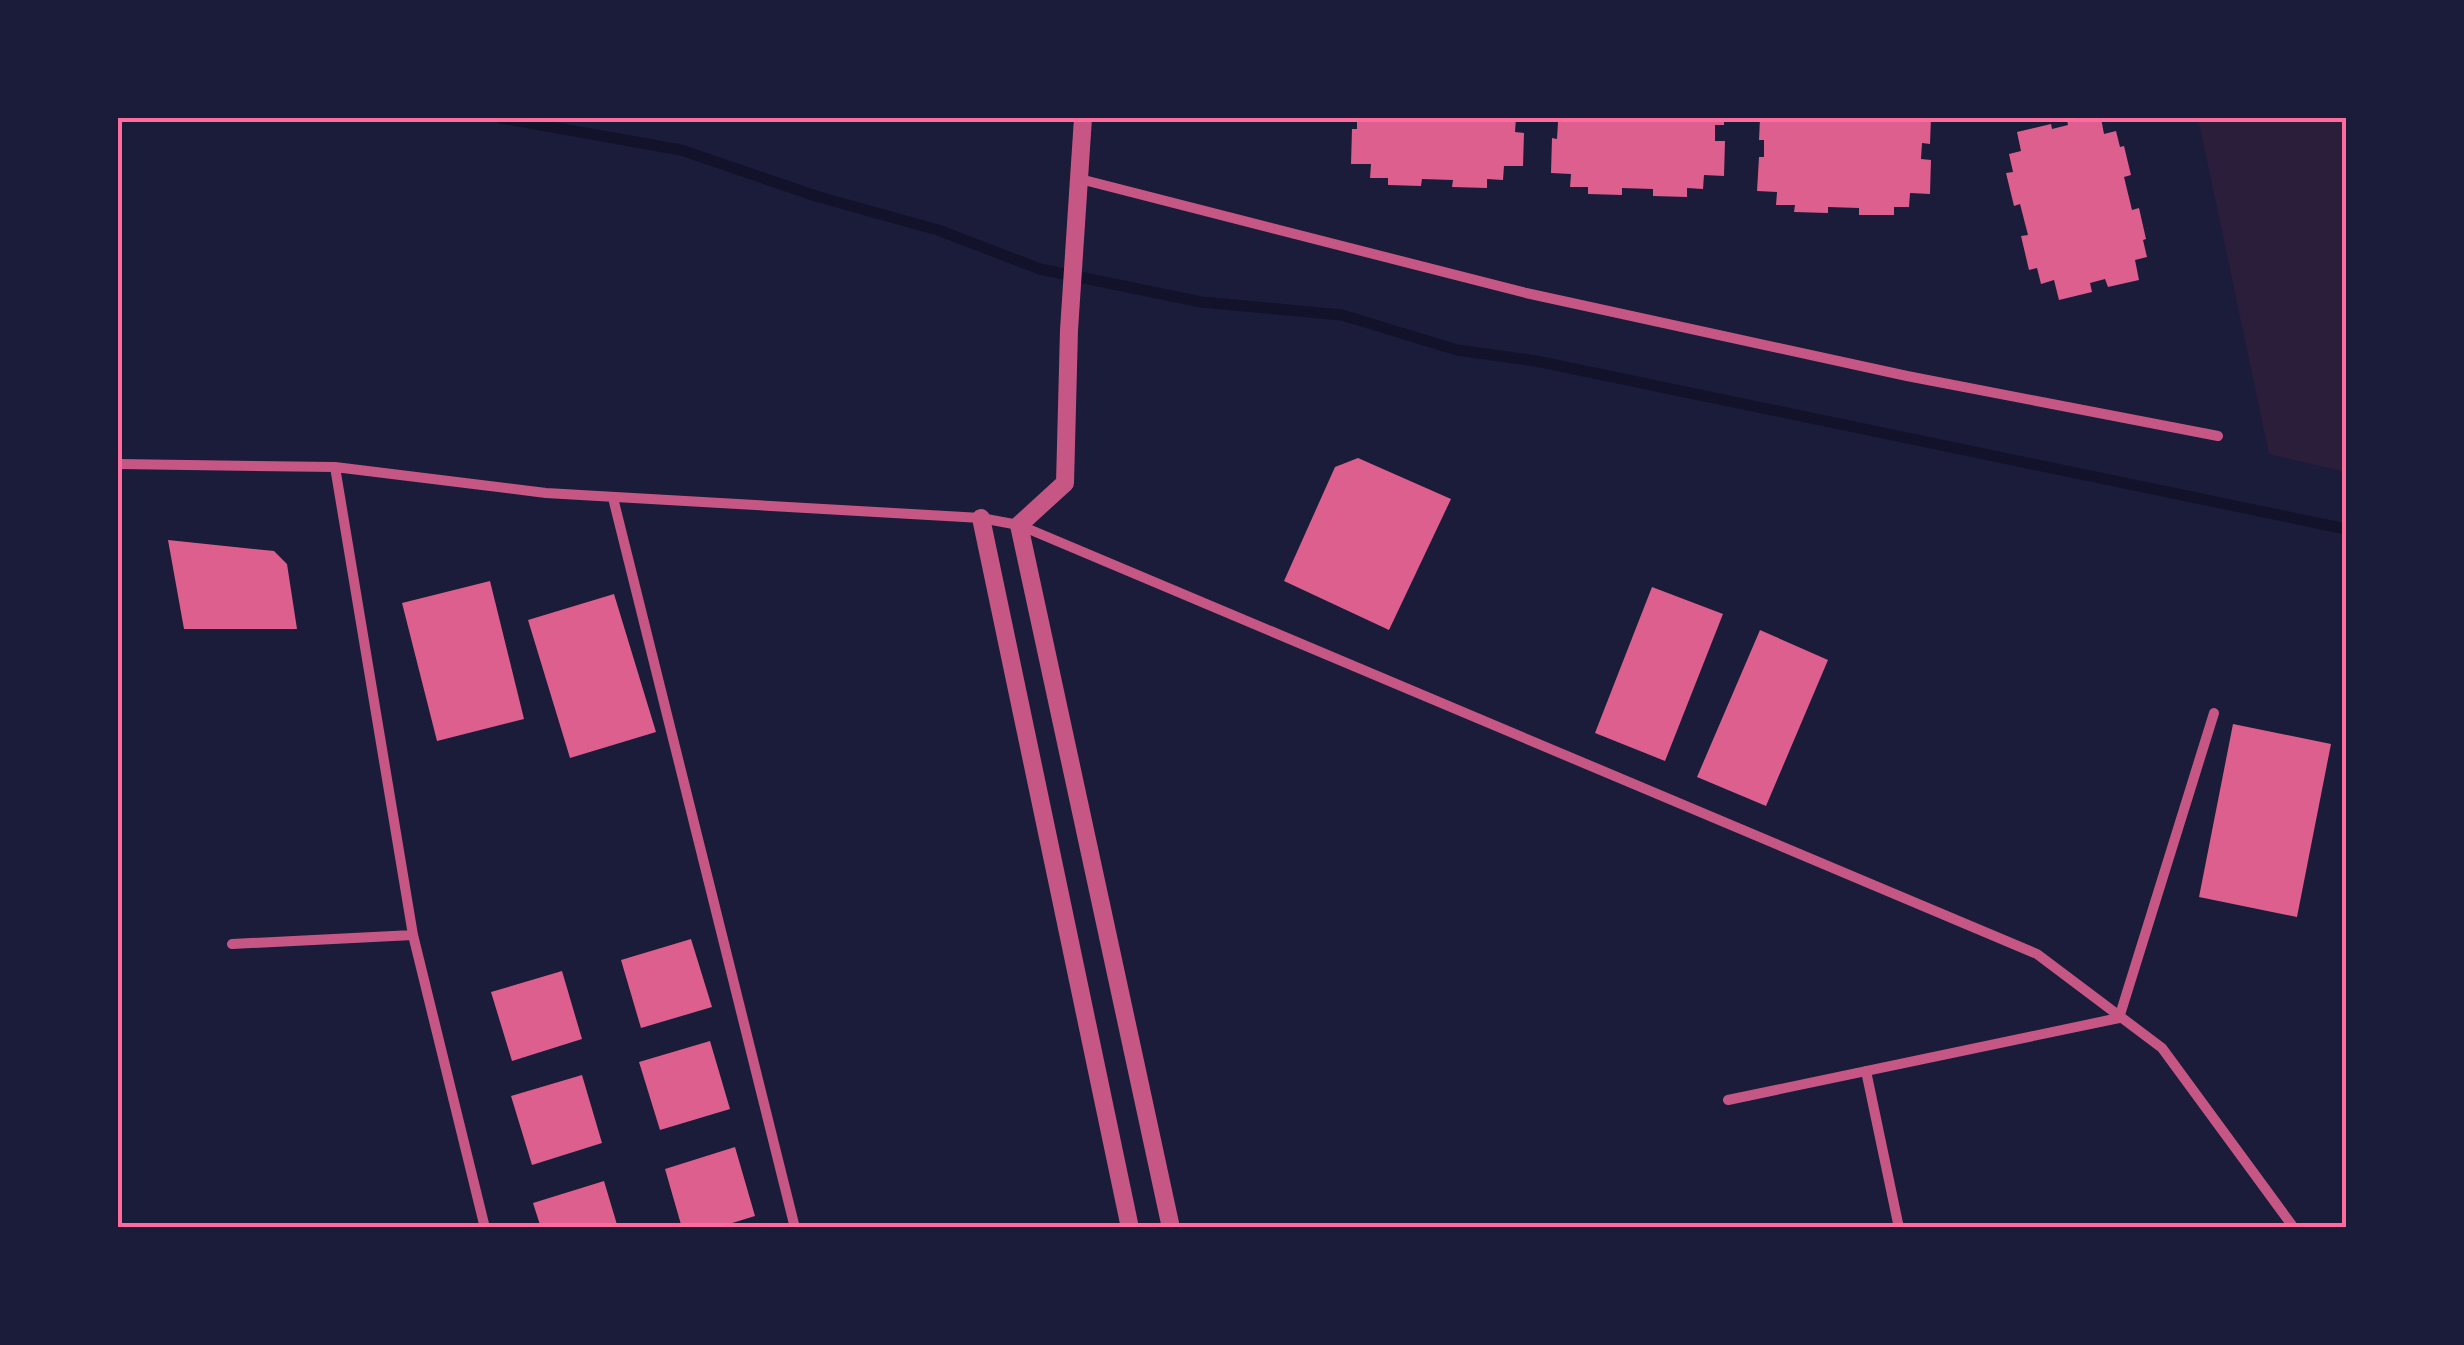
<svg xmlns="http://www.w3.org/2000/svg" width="2464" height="1345" font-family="Poppins,sans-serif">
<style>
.green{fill:#2a1e3b}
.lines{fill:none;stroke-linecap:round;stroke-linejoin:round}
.stream{stroke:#12122b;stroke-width:11}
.building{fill:#dd5f8e}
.minor{stroke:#c65784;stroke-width:10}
.tertiary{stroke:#c65784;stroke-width:18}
.neatline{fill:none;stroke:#ff6b9d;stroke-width:4}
</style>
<rect width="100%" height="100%" fill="#1b1b3a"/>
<!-- green -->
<path class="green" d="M2198,118H2346V472L2269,454Z"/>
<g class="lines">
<!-- stream -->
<path class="stream" d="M501,118L681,150L819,197L938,230L1040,269L1201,302L1342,315L1457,350L1536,361L2346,529"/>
</g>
<!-- building -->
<path class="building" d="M1357,118H1516L1515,132L1524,133L1523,166H1504L1503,180L1487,179V188L1452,187L1453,180L1422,179L1421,186L1388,185V178H1370L1371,164H1351L1352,129H1357Z
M1553,118H1724V125H1715V141H1725L1724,176L1704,175L1703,189L1687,188V197L1653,196V189L1622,188V195L1588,194V187H1570L1571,174L1551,173L1552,138L1557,139L1558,122L1553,121Z
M1760,118H1931L1930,144L1922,143L1921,159L1931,160L1930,194L1910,193L1909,207H1894V215H1859V208L1828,207V213L1794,212L1795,205H1776L1777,192L1757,191L1759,157H1764V140H1759Z
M2079,118H2101L2104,134L2116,131L2120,147L2124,146L2131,175L2124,177L2132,210L2139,208L2146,239L2143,240L2147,257L2135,260L2139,280L2108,287L2105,279L2090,283L2092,292L2059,300L2054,280L2041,284L2037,268L2029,270L2021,236L2028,235L2020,204L2014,206L2006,173L2013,172L2009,154L2021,151L2017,132L2051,124L2052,129L2068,125L2067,120Z
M1358,458L1451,499L1389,630L1284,581L1335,467Z
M168,540L274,551L287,564L297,629H184Z
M490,581L524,719L437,741L402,603Z
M1652,587L1723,614L1665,761L1595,733Z
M614,594L656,732L570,758L528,620Z
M1760,630L1828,660L1766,806L1697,777Z
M2233,724L2331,744L2297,917L2199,897Z
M691,939L712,1007L641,1028L621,960Z
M562,971L582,1039L512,1061L491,992Z
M710,1041L730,1109L660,1130L639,1062Z
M582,1075L602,1143L532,1165L511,1096Z
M735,1147L755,1216L716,1228H682L665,1169Z
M604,1181L618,1228H541L533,1203Z"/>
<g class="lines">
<!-- minor -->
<path class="minor" d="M1080,179L1526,293L1907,376L2218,436
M118,464L335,467L546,493L981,518L1019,525L2037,954L2162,1048L2294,1228
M335,467L413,935L485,1228
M613,498L795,1228
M232,944L413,935
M1866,1071L1899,1228
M1728,1100L2119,1018L2214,713"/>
<!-- tertiary -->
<path class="tertiary" d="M1083,118L1069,330L1065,483L1019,525L1171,1228
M981,518L1130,1228"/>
</g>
<!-- border -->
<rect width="2464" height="1345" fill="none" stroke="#1b1b3a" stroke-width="240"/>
<rect x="120" y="120" width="2224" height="1105" class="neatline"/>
</svg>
